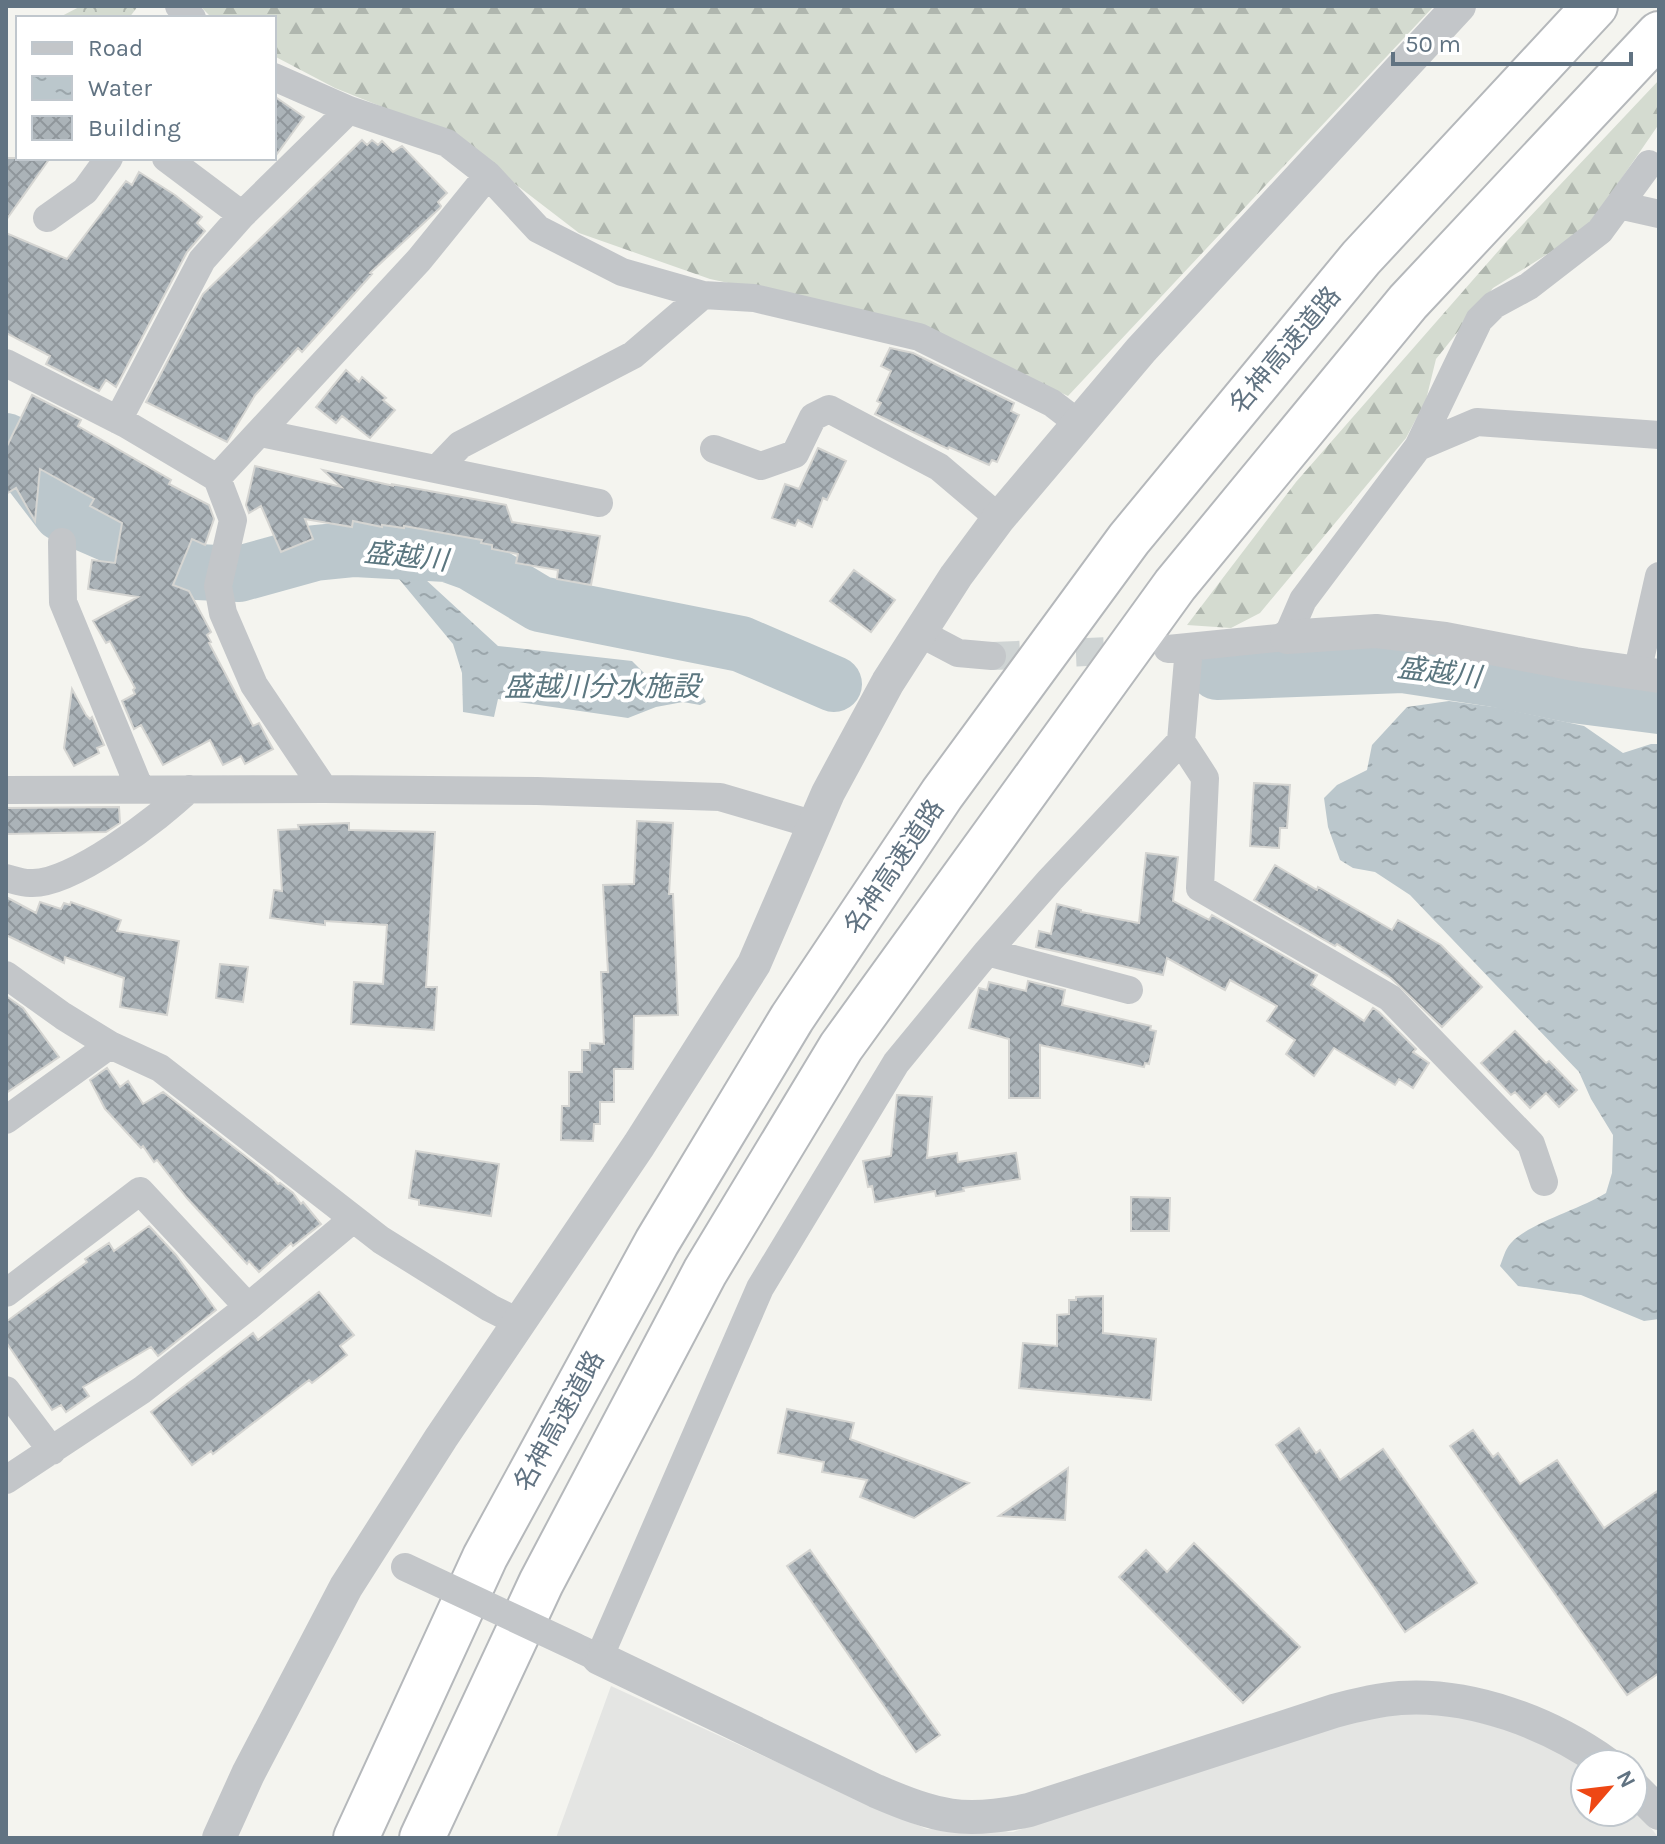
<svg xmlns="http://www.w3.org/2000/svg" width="1665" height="1844" font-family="Karla,'Noto Sans JP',sans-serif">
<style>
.built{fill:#e4e5e3}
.forest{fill:url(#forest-firs)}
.park{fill:url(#park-crowns)}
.water{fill:url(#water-ripples)}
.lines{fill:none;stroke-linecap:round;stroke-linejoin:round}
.stream{stroke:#bbc7cc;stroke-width:9}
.river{stroke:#bbc7cc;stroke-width:56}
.building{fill:url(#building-cross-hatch);stroke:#d5d5d2;stroke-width:2}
.minor-tunnel{stroke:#cfd4d4;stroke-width:28;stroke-dasharray:28 14;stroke-linecap:butt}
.motorway-casing{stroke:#b5b8bb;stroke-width:48}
.minor{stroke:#c3c6c9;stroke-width:28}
.tertiary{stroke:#c3c6c9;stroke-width:34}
.motorway{stroke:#fff;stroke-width:44}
.minor-bridge{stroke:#c3c6c9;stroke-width:28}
.labels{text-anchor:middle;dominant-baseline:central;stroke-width:8;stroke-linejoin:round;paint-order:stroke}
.street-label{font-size:26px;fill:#617382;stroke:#fff}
.water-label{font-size:28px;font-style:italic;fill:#5c7780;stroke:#fff}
</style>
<defs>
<pattern id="forest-firs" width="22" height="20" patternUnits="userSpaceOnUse" patternTransform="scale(2)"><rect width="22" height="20" fill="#d4dbd0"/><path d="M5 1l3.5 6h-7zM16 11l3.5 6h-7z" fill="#afb6ae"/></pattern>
<pattern id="park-crowns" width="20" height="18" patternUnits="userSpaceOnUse" patternTransform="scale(2)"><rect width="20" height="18" fill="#d4dbd0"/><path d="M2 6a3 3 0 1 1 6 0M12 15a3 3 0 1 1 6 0" fill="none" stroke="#afb6ae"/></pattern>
<pattern id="water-ripples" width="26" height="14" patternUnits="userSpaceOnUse" patternTransform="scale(2)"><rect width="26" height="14" fill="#bbc7cc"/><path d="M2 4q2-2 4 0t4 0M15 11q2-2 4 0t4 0" fill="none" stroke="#9ba6ab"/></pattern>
<pattern id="building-cross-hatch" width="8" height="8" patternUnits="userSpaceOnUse" patternTransform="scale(2)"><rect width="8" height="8" fill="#abb3b8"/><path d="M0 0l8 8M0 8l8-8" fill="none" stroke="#8f969b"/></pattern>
</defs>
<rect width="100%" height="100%" fill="#f4f4ef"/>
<!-- built -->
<path class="built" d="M611,1686L888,1813L927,1829L1013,1832L1344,1721L1423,1712L1459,1717L1535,1737L1585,1764V1812H1633V1806L1659,1838H556Z"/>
<!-- forest -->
<path class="forest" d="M200,6H1434L1068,396L958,344L884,317L710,279L579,233L450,134L335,88L274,56V18H212Z
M1659,80V124L1586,230L1493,288L1436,359L1426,400L1406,438L1260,613L1231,628L1187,625L1296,482L1507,241Z"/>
<!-- park -->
<path class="park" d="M81,6H138L129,18H58Z"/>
<!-- water -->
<path class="water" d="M401,557L498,646L632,661L652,681L701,693L706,702L700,705L683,702L656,707L628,718L498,699L494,717L463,712L462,673L453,644L399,579L371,559Z
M1449,701L1501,708L1584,726L1623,753L1651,744H1659V1319L1644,1321L1581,1295L1518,1286L1500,1266C1503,1259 1505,1249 1511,1243C1531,1222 1579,1210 1606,1193L1612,1173L1613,1135L1591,1099L1579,1072L1410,895L1375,872L1353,868L1340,860L1328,827L1324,798L1337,785L1367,770L1372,745L1407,707Z"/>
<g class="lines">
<!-- stream -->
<path class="stream" d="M374,549L391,566"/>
<!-- river -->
<path class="river" d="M6,441L61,513L197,572L239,574L315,553L355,549L447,554L472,563L540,604L741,644L834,684
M1217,672L1403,665L1495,679L1573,695L1659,706"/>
</g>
<!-- building -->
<path class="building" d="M274,96L304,117L274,158Z
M362,140L367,145L372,140L378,145L382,141L393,152L402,146L447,193L438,202L441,206L440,208L370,273L372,274L302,352L298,348L255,395L227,442L146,402L203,294Z
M6,158H50L6,220Z
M139,172L175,195L202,217L197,223L205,231L187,252L116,387L106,380L99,391L46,364L50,356L6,333V233L67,259L126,181L132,185Z
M890,348L913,353L1014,403L1011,411L1019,415L997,462L992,460L989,465L949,447L948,449L875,414L881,403L877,401L891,371L881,366Z
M346,370L359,382L362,377L386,398L383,400L395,410L370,438L342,416L336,423L316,407Z
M32,395L81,420L78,426L171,480L169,484L209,505L214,519L205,545L192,539L173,585L189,591L211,632L207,635L211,642L209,643L253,726L259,723L273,749L245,764L241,756L223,765L210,740L163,765L141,725L134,729L122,701L135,694L133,690L135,688L110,641L106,643L93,621L138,597L88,589L92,560L115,563L122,523L90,506L94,499L40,469L35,521L16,488L6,494V448Z
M818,448L846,461L827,500L823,498L812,527L798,520L795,526L772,518L785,484L799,489Z
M255,466L341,487L323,470L394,486L391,484L506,505L512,522L600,536L591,585L557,579L558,570L516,563L518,554L492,549V545L481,543L482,540L404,526V528L382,525V527L353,521L352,527L305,519L313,539L281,552L261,506L249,513L246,505Z
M854,570L895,600L871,632L830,601Z
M72,689L86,715L90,719L92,717L104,745L97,748L99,753L74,766L64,748Z
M1254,783L1290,785L1287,828H1280L1279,848L1250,846Z
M119,807L120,823L106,832L6,834V808Z
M637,821L673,823L669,894H673L678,1015L634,1016L633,1069H614V1102H600V1124H594L593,1141L561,1140L562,1106H569V1072H582V1050H590V1043L604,1044L601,972H608L603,885L634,884Z
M349,823V830L435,832L426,987H437L434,1030L351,1024L354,982L383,984L387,925L325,921V925L270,918L274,890L282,891L278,830L299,829L298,825Z
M1146,853L1178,857L1173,901L1209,920L1212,915L1317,975L1311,985L1364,1021L1373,1008L1379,1012L1416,1049L1413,1052L1429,1063L1413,1088L1399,1079L1395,1085L1334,1048L1314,1076L1286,1054L1295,1040L1267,1021L1277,1006L1230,980L1225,990L1167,958L1163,975L1036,947L1039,931L1051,934L1057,904L1081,910V912L1139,923Z
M1275,865L1317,890L1318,887L1392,930L1398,920L1441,945L1482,987L1442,1027L1391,978L1337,944L1335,946L1254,900Z
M6,897L36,913L40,902L61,909L64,903L70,905L71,902L121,920L117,931L179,941L167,1015L120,1007L124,978L65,957L64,963L6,935Z
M220,964L248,967L243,1002L216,998Z
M1028,981L1065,990L1062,1005L1151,1026L1150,1030L1156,1031L1149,1064L1145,1063L1144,1067L1040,1045V1098H1009V1039L969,1028L979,988L987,990L989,982L1026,991Z
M6,996L23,1008L59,1057L6,1093Z
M1515,1031L1546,1063L1549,1061L1577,1090L1559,1107L1546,1093L1530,1108L1515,1092L1511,1095L1481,1063Z
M107,1068L120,1087L128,1081L143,1104L163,1092L272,1177L278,1184L280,1183L293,1193L301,1204L303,1202L321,1224L293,1246L291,1243L259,1272L249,1261L247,1264L187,1198L157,1160L154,1162L143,1146L141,1148L105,1109L90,1080Z
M897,1095L932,1097L927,1158L957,1153L958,1162L1016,1153L1020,1179L963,1188L964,1191L936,1196L935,1191L875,1202L872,1186L868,1187L863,1161L891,1156Z
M416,1151L499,1164L491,1216L419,1205V1200L409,1198Z
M1131,1197L1170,1198L1169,1231H1131Z
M149,1226L176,1255L216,1310L158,1356L151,1347L83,1387L89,1396L66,1412L61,1405L52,1410L6,1342V1322L87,1262L85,1259L109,1243L114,1251Z
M319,1292L354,1335L340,1346L347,1355L312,1383L309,1380L213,1454L211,1451L192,1465L151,1412L253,1333L258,1340Z
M1103,1296V1333L1156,1339L1151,1400L1019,1388L1023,1343L1057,1346V1315L1069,1314V1300H1076V1297Z
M787,1409L854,1423L850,1439L969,1483L914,1518L860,1497L867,1480L822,1472L824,1462L778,1453Z
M1299,1428L1316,1453L1320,1450L1340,1480L1383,1449L1477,1583L1405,1632L1276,1445Z
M1473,1430L1493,1457L1498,1453L1520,1484L1557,1460L1604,1528L1659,1490V1673L1627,1695L1450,1446Z
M1068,1468L1065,1520L999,1516Z
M1194,1543L1300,1647L1243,1703L1119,1577L1146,1550L1167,1572Z
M810,1550L940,1735L916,1752L787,1566Z"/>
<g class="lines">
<!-- minor-tunnel -->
<path class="minor-tunnel" d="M992,656L1135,650"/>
<defs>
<path id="motorway" d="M356,1838L485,1557L657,1242L792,1018L942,794L1129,539L1361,258L1595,6
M422,1838L541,1583L705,1272L841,1047L1175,585L1408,302L1659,34"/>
</defs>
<!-- motorway casing -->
<use href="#motorway" class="motorway-casing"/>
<!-- minor -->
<path class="minor" d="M179,6L192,18
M274,77L349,110L447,143L488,175L538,229L622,272L703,295L754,298L919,337L1052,403L1078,423
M166,158L242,215
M1619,205L1659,214
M47,218L85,191L109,158
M6,363L126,424L217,478
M118,420L202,260L242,215L349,110
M261,433L599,503
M1418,447L1477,422L1659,435
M714,449L761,466L795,454L813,417L829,409L939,467L999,518
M437,469L460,445L633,355L703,295
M62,542L63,602L140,789
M920,633L958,653L992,656
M1168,649L1287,637L1303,600L1418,447L1479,320L1494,305L1529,286L1600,231L1649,164
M1637,673L1659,576
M1181,741L1205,778L1200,888L1390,998L1531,1144L1544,1182
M324,789L254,685L223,613L218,586L233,520L217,478L419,260L488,175
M6,790L324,789L537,791L720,797L815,825
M6,878C14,880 22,883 30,883C71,886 160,817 189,789
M987,952L1129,990
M6,975L63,1016L110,1045L160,1068L381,1240L490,1308L520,1323
M6,1120L110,1045
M6,1293L140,1191L248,1307
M6,1390L52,1451
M6,1480L142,1390L248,1307L353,1219
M580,1649L599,1658L760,1288L896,1063L987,952L1050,880L1181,741L1189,648"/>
<!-- tertiary -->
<path class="tertiary" d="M1287,637L1376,631L1445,639L1575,664L1659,676
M599,1658L876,1791C937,1817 963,1824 1029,1810L1334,1711C1356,1705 1377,1700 1400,1698C1471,1693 1550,1723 1607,1764
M1633,1787L1659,1813
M219,1838L248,1774L346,1587L441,1438L639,1145L754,964L828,793L888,682L956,576L999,518L1141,350L1459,6"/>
<!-- motorway -->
<use href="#motorway" class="motorway"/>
<!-- minor-bridge -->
<path class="minor-bridge" d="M405,1567L576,1647"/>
</g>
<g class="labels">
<!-- street labels -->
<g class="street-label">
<text transform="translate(1285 350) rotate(-50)">名神高速道路</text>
<text transform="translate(894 867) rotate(-56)">名神高速道路</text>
<text transform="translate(559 1421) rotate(-61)">名神高速道路</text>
</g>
<!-- water labels -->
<g class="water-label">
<text transform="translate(406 556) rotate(6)">盛越川</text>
<text transform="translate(1439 672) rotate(7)">盛越川</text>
<text x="602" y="686">盛越川分水施設</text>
</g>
</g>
<!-- border -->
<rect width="1665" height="1844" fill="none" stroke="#617382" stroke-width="16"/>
<!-- legend -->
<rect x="16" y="16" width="260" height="144" fill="#ffffff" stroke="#c0c7cd" stroke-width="2"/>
<rect x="32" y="42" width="40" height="12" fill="#c3c6c9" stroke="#c0c7cd" stroke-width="2"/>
<text x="88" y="56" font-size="24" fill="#617382">Road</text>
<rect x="32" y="76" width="40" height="24" fill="url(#water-ripples)" stroke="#c0c7cd" stroke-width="2"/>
<text x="88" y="96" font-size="24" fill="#617382">Water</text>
<rect x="32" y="116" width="40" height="24" fill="url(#building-cross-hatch)" stroke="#c0c7cd" stroke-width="2"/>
<text x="88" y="136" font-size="24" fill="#617382">Building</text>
<!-- north arrow -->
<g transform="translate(1609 1788) rotate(62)"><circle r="38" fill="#ffffff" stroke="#c0c7cd" stroke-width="2"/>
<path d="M0-6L14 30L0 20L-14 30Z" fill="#ee4714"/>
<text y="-12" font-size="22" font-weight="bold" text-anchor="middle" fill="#617382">N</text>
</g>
<!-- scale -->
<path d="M1393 52v12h238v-12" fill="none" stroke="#617382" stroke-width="4"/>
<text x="1405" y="52" font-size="24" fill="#617382" stroke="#ffffff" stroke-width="6" paint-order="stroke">50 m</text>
</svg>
